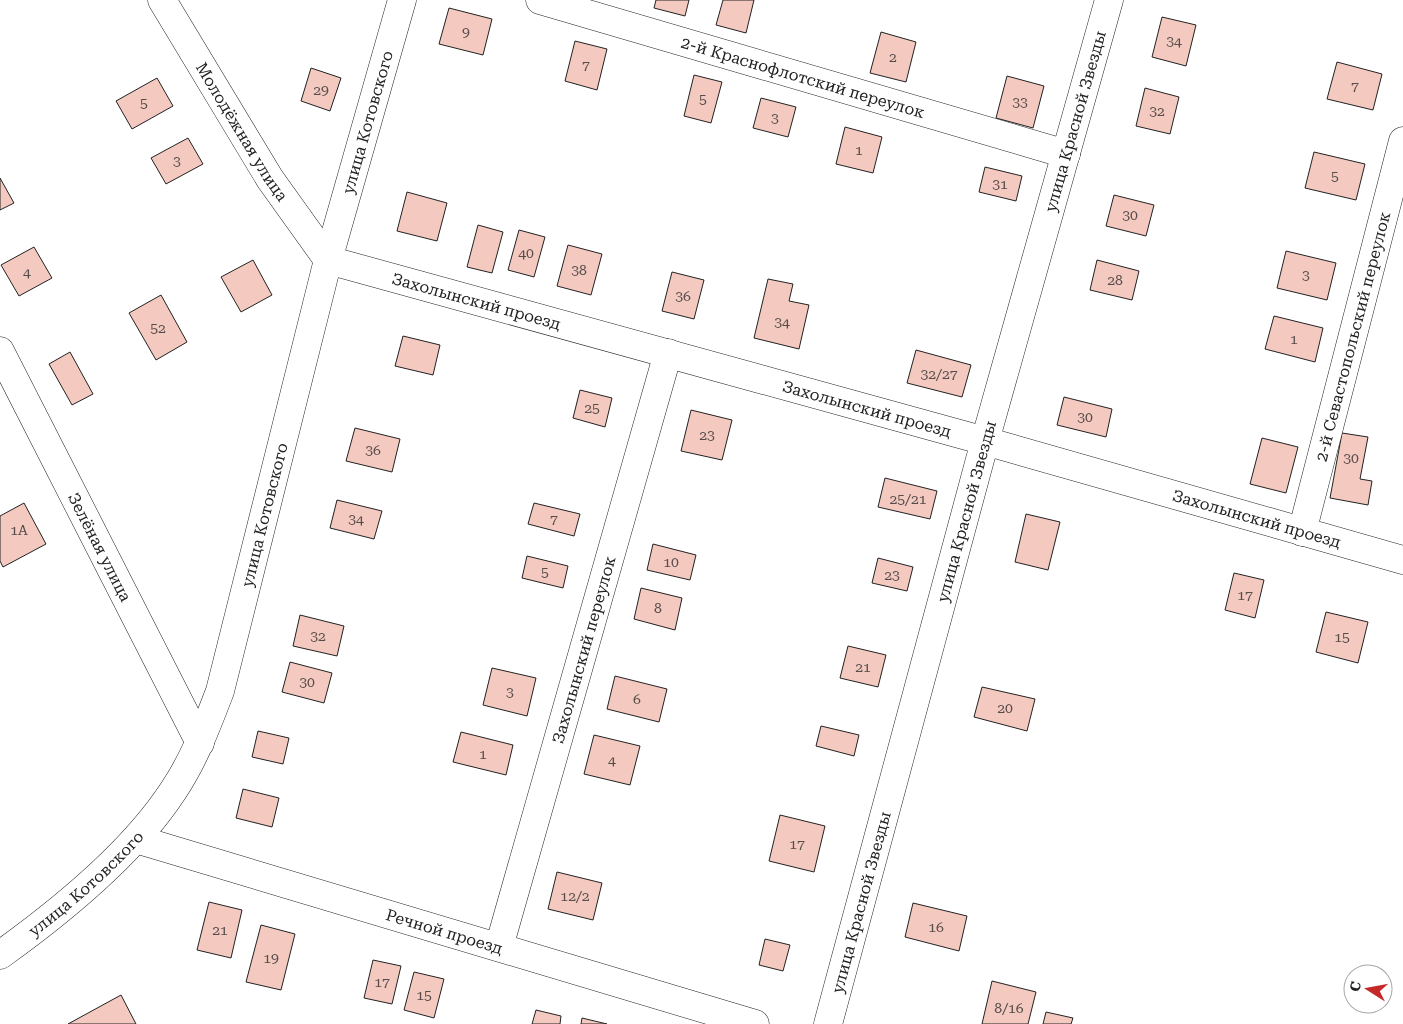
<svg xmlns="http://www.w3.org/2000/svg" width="1403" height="1024" font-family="'Roboto Serif',serif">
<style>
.building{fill:#f3c9c0;stroke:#222}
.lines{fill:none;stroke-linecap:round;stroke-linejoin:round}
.minor-casing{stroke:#222;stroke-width:29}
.minor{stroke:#fff;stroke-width:28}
.labels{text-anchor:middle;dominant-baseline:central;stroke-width:4;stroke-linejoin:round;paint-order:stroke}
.number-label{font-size:14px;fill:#564c4a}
.street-label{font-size:16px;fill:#222;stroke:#fff}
</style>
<rect width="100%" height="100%" fill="#fff"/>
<!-- building -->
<path class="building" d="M656,0H689L685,16L654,8Z
M723,0H754L746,33L716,25Z
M449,8L492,19L483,55L439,44Z
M1162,17L1196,25L1186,66L1152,57Z
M881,32L916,42L906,82L870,73Z
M575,41L607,49L597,90L565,81Z
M1337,62L1382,74L1373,110L1327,99Z
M311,68L341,78L330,111L301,101Z
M694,75L722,82L711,123L684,116Z
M1007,76L1044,86L1033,128L996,118Z
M157,78L173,106L132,129L116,101Z
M1145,88L1179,97L1170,134L1136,126Z
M761,98L796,107L788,137L753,128Z
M845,127L882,137L873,173L836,164Z
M188,138L203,164L166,184L151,158Z
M1314,152L1365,164L1356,200L1305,188Z
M985,167L1022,176L1016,201L979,192Z
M0,178L14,203L0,210Z
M407,192L447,203L437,241L397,231Z
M1114,195L1154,205L1146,236L1106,226Z
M478,225L503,232L492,273L467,267Z
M519,230L545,237L534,277L508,270Z
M568,245L602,254L591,295L557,286Z
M34,247L52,278L19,296L1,265Z
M1286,251L1336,263L1327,300L1277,288Z
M253,260L272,295L241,312L221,277Z
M1097,260L1139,271L1132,300L1090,290Z
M672,272L704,280L694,319L662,311Z
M768,279L793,284L789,301L809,305L799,349L754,338Z
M161,295L187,342L156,360L129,313Z
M1274,316L1323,328L1315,362L1265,349Z
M403,336L440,345L433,375L395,366Z
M916,350L971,365L962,397L907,383Z
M70,352L93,394L72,405L49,364Z
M580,390L612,398L605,427L573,418Z
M1064,397L1112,409L1106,437L1057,425Z
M691,410L732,420L722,460L681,451Z
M355,428L400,439L392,472L346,461Z
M1342,433L1368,437L1360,479L1372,481L1368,505L1330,498Z
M1262,438L1298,447L1286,493L1250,484Z
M885,478L937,491L930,519L878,507Z
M337,500L382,511L374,539L330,528Z
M24,503L46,544L3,567L0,561V516Z
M534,503L580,514L574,536L528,524Z
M1026,514L1060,522L1048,570L1015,562Z
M653,544L696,555L690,580L647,570Z
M527,556L568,566L563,588L522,578Z
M878,558L913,567L907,591L872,583Z
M1234,573L1264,580L1255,618L1225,610Z
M641,588L682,598L675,630L634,619Z
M1326,612L1368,622L1358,663L1316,652Z
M300,615L344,626L337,656L293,646Z
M848,646L886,655L878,687L840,678Z
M290,662L332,673L324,703L282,692Z
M492,668L536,678L527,716L483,705Z
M615,676L667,689L659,722L607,709Z
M982,687L1035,699L1027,731L974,717Z
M821,726L859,735L854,756L816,746Z
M258,731L289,738L283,764L252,757Z
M461,732L513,745L506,775L453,762Z
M594,735L640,746L630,785L584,774Z
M243,789L279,798L272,827L236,818Z
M780,815L825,826L814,872L769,861Z
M557,872L602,883L593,920L548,909Z
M209,902L242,910L231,958L197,950Z
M913,903L967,916L959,951L905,937Z
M261,925L295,934L281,990L246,982Z
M765,939L790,945L783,971L759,965Z
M373,960L401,966L392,1004L364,998Z
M414,972L444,979L434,1018L404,1010Z
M992,981L1036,992L1028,1024H982Z
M121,995L136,1024H68Z
M536,1010L561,1016L560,1024H532Z
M1046,1012L1073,1018L1071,1024H1043Z
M582,1018L607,1024H581Z"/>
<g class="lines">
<defs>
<g id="minor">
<path id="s1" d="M162,0L270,179L328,260"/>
<path id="s2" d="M540,0L1066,154"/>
<path id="s3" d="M328,260L985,441L1403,560"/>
<path id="s4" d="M0,351L200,743"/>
<path id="s5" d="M1302,532L1403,141"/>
<path id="s6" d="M136,839L755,1024"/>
<path id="s7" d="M499,947L668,353"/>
<path id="s8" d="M0,955C60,912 133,852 173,791C194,760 207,725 220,691L328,260L402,0"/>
<path id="s9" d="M828,1024L985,441L1109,0"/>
</g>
</defs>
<!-- minor casing -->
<use href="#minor" class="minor-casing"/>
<!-- minor -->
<use href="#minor" class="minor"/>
</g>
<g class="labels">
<!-- number labels -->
<g class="number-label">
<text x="466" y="32">9</text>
<text x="1174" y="41">34</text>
<text x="893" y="57">2</text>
<text x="586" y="65">7</text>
<text x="1355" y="86">7</text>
<text x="321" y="90">29</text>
<text x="703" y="99">5</text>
<text x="1020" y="102">33</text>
<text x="144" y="103">5</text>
<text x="1157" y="111">32</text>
<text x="775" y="118">3</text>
<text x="859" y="150">1</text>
<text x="177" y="161">3</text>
<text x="1335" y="176">5</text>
<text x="1000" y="184">31</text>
<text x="1130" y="215">30</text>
<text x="526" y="253">40</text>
<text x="579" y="270">38</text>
<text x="27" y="272">4</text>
<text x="1306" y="275">3</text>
<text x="1115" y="280">28</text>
<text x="683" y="296">36</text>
<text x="782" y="322">34</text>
<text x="158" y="328">52</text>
<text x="1294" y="339">1</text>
<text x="939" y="374">32/27</text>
<text x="592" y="408">25</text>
<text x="1085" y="417">30</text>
<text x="707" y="435">23</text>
<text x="373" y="450">36</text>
<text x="1351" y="458">30</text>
<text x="908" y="499">25/21</text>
<text x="356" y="519">34</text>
<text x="554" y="519">7</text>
<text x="19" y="530">1А</text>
<text x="671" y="562">10</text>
<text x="545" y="572">5</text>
<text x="892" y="575">23</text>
<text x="1245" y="595">17</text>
<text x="658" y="608">8</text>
<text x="318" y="636">32</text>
<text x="1342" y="637">15</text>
<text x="863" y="667">21</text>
<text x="307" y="682">30</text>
<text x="510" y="692">3</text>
<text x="637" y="699">6</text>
<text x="1005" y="708">20</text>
<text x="483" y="754">1</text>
<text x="612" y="760">4</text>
<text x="797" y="844">17</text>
<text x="575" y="896">12/2</text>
<text x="936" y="927">16</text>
<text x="220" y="930">21</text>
<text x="271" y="958">19</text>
<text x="382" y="982">17</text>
<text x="424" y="995">15</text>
<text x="1009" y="1008">8/16</text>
</g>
<!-- street labels -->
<g class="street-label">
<text stroke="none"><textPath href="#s2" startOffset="274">2-й Краснофлотский переулок</textPath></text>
<text stroke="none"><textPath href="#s9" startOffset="936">улица Красной Звезды</textPath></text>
<text stroke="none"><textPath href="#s8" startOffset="938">улица Котовского</textPath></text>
<text stroke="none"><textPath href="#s1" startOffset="154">Молодёжная улица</textPath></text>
<text stroke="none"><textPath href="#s3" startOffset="154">Захолынский проезд</textPath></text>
<text stroke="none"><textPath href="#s5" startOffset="202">2-й Севастопольский переулок</textPath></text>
<text stroke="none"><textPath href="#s3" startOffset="559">Захолынский проезд</textPath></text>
<text stroke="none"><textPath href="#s9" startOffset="531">улица Красной Звезды</textPath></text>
<text stroke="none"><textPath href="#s8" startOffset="532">улица Котовского</textPath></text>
<text stroke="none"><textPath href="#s3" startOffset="964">Захолынский проезд</textPath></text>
<text stroke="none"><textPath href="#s4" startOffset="220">Зелёная улица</textPath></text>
<text stroke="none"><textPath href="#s7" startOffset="309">Захолынский переулок</textPath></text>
<text stroke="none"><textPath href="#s8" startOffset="112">улица Котовского</textPath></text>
<text stroke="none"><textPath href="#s9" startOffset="126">улица Красной Звезды</textPath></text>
<text stroke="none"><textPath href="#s6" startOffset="322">Речной проезд</textPath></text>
</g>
</g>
<!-- north arrow -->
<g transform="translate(1368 989) rotate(281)"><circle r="24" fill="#ffffff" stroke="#a7a7a7"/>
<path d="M0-4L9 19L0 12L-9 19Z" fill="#c62828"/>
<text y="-8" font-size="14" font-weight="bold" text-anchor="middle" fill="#222222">С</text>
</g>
</svg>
